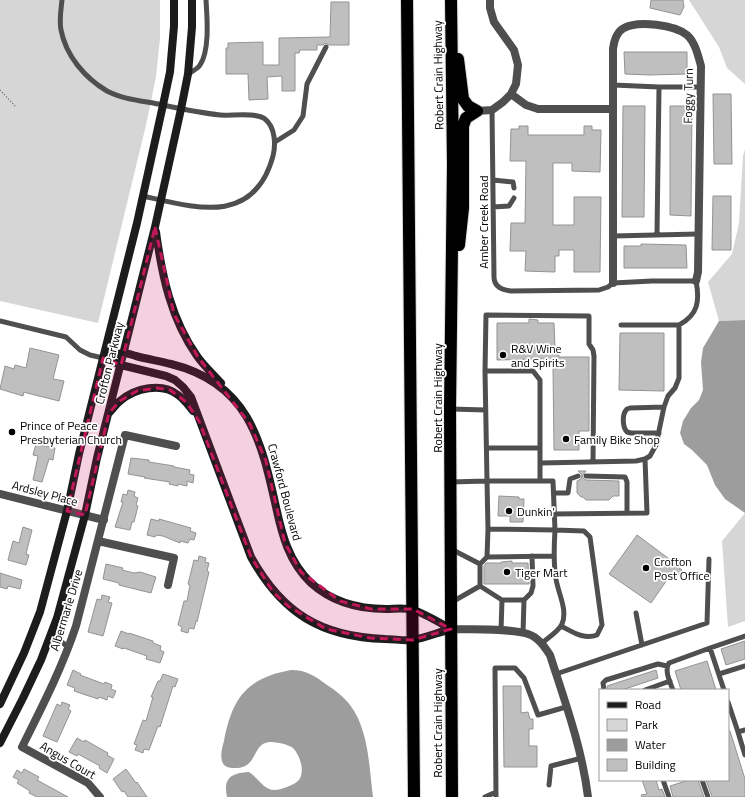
<svg xmlns="http://www.w3.org/2000/svg" width="745" height="797" font-family="'Titillium Web',sans-serif">
<style>
.green{fill:#d6d6d6}
.water{fill:#9d9d9d}
.building{fill:#bfbfbf;stroke:#939393}
.lines{fill:none;stroke-linecap:round;stroke-linejoin:round}
.highway-casing{stroke:#dbdbdb;stroke-width:14}
.path{stroke:#717171;stroke-width:1.5;stroke-dasharray:1 2;stroke-linecap:butt}
.lane{stroke:#4f4f4f;stroke-width:5}
.street{stroke:#4f4f4f;stroke-width:8}
.secondary{stroke:#1c1c1c;stroke-width:8}
.highway{stroke:#000;stroke-width:12}
.marked{fill:#c2185b;fill-opacity:0.2;stroke:#c2185b;stroke-width:3;stroke-dasharray:8 5;stroke-linejoin:round}
.poi-dot{fill:#000;stroke:#fff;stroke-width:1.5}
.labels{text-anchor:middle;dominant-baseline:central;stroke-width:3.5;stroke-linejoin:round;paint-order:stroke}
.street-label{font-size:12px;fill:#000;stroke:#fff}
.poi-label{font-size:12px;fill:#000;stroke:#fff;text-anchor:start}
</style>
<rect width="100%" height="100%" fill="#fff"/>
<!-- green -->
<path class="green" d="M0,0H160V38L156,77L146,125L98,323L0,301Z
M689,0H745V84L727,68L719,47Z
M745,149V320L719,321L708,282L732,254L739,223L743,156Z
M745,513V621L728,627L722,541Z"/>
<!-- water -->
<path class="water" d="M745,320V513L725,499L715,485L707,465L692,450L684,444L680,433L683,421L691,408L699,400L703,390L701,362L703,348L719,321Z
M291,670C306,670 315,676 327,685C335,690 344,697 350,705C369,730 369,767 373,797H227C223,778 231,773 249,772C261,780 265,794 281,789C287,787 293,785 298,781C306,773 300,755 293,748C287,744 277,742 269,742C251,744 259,770 232,768C230,768 226,767 224,765C219,758 222,748 224,741C232,699 246,678 291,670Z"/>
<!-- building -->
<path class="building" d="M651,0H683L684,7L680,15L650,8Z
M331,2H349V45H329L325,43L323,45H317V50H300L299,53H295V91H282V76L267,77L268,99L249,100L248,74H226V48H228V43L263,42V65H279V38L330,37Z
M624,52H687V74L649,75L625,74Z
M713,94H731L732,164H714Z
M623,106H645L644,217H622Z
M670,106H692L691,216L670,215Z
M519,126H528V135H584V126H592V130H601L600,172L572,171V163H553V225H574V197H601L600,272H574V250H559V256H555V272L525,271L526,251H510L511,223H525L526,161H510L511,129H519Z
M713,196H731V250H712Z
M641,244L686,245L687,268H624V246H641Z
M529,319L538,320V323H554L555,348H558L559,357H589V431H579V450H554L553,368L543,359L497,360V323H529Z
M620,333H664V391L619,390Z
M30,348L59,355L53,379L64,381L59,401L27,393L24,392L23,396L0,389L5,366L14,369L15,365L26,368Z
M36,444L55,448L53,460L49,459L42,482L33,480L38,456L33,455Z
M131,458L149,460V462L174,466V467L190,470L189,474L194,475L193,483L187,481V486L178,484V486L169,484L170,482L144,478L145,477L128,474Z
M578,471H586L582,476L583,478L586,480L619,481V496H613L609,500H586L583,497H581L577,493V481L581,479L582,475Z
M128,490L135,492L134,496L138,498L136,505L138,506L134,522H132L130,530L115,527L123,502H121L123,494L127,495Z
M499,496L519,497V499H524L523,522H510V516H498Z
M151,519L159,521V519L191,528L190,531L196,533L194,540L190,539L188,543L180,541V543L163,536L156,535L155,537L147,535Z
M23,527L32,530L26,554L29,555L26,565L8,560L13,541L19,543Z
M637,535L676,564L675,565L682,570L674,580L669,577L651,603L609,574Z
M199,556L206,558L205,562L209,563L207,571L209,572L197,622L196,621L194,629L189,628L188,633L181,631L182,627L178,625L184,601H187L190,585L188,584L194,560L198,561Z
M512,561V563H528L529,584H484V566L486,563H501V562Z
M106,564L123,568L122,570L134,573L140,572L156,577L151,593L119,585V583L103,579Z
M0,573L22,580L20,589L8,586L7,589L0,587Z
M102,595L110,597L108,602L112,603L103,636L88,632L97,599L101,600Z
M121,631L129,634V633L153,641V643L161,646L160,650L164,652L160,663L146,659L147,656L124,648L123,649L115,646Z
M745,641V659L726,665L721,649Z
M707,661L716,690H681L675,671Z
M73,670L81,674L80,675L104,684L105,682L112,685L111,689L116,691L113,698L108,696L107,700L99,697L98,699L74,691L75,688L67,685Z
M656,670L658,678L622,690H608L607,686Z
M163,674L178,679L175,687L173,686L160,727L158,726L149,750L144,749L143,753L135,750L137,745L134,744L143,720L146,721L153,697H151L158,681H160Z
M503,686H521V713L528,712L530,719H533V729H529V746H537V767H504Z
M62,702L70,705L68,709L71,711L57,742L43,736L57,704L61,706Z
M728,731H730L745,779V797H712L706,780H728Z
M77,738L84,742L85,740L108,753L107,755L114,759L107,773L99,768L100,766L78,754L77,756L69,752Z
M24,769L39,777L37,780L68,797H37L29,793L30,791L17,783L19,780L13,777L17,770L22,773Z
M126,769L136,783L137,782L147,797H128L124,791L122,792L113,779Z
M642,780H656L659,790L662,789L665,797H642L641,795L647,794Z
M689,780H698L704,797H673L670,786Z"/>
<g class="lines">
<defs>
<path id="highway" d="M407,0L414,797
M451,0L453,165L450,409L452,797
M458,59L463,99L468,106L477,111
M459,245L463,208V126L466,118L477,111"/>
</defs>
<!-- highway casing -->
<use href="#highway" class="highway-casing"/>
<!-- path -->
<path class="path" d="M0,90L16,107"/>
<!-- lane -->
<path class="lane" d="M62,0C61,10 59,20 61,30C66,56 85,78 107,91C124,100 145,101 163,105C182,109 201,113 220,115C231,116 256,112 265,119C275,127 276,144 273,156C254,226 196,208 143,196
M188,74C192,71 198,69 200,65C210,50 207,17 206,0
M613,85L659,87L657,234
M659,87H700
M492,110L494,277C494,287 502,290 511,291L599,290L608,287L613,283L652,281H696C700,301 698,315 679,325H621
M275,142L294,130L303,116L307,84L326,47
M493,180L513,182L514,188
M493,207L509,206L514,198
M613,236L698,234
M0,321L66,337L80,350L90,355L103,358
M485,371H533L540,380V480
M450,409L486,410
M659,433H631L627,432C622,426 622,414 627,409L630,408L664,407
M487,448H540
M541,463L636,461L645,459L650,456L656,445L664,407L668,396L675,388L679,378V325
M586,476L625,477L627,482V513
M450,482L487,481L488,529L555,530C554,546 553,562 556,579C558,593 568,610 562,624C559,631 548,638 542,643
M554,493H568L570,479L578,476
M554,514L647,513L645,459
M488,529L487,557L480,564V586L502,600L501,631
M451,549L480,564
M487,557L553,556
M502,600H524
M452,602L480,586
M636,613L642,645
M561,626C573,632 584,640 597,635L602,625L590,537L584,531L555,530L553,481H487L485,371L486,315L589,316V344L593,350L594,356L593,461
M51,633L69,648
M523,633L524,600L531,593L533,586L532,556
M710,648L745,636
M556,674L707,623L709,559
M719,674L745,666
M604,690L603,683L606,680L658,664L667,666
M645,690L670,681
M673,690C670,682 664,670 669,663L710,648L724,690
M728,702L738,732L745,730
M738,732L745,755
M663,780L669,797
M702,780L708,797
M549,785L551,766L582,758
M485,797L496,792
M496,797L495,668H515L524,678L538,715L566,707"/>
<!-- street -->
<path class="street" d="M511,94L526,105L538,109H612
M477,111L492,110L503,102L511,94L516,84L518,65L514,50L494,22L490,8V0
M613,283V49C614,41 616,32 624,28C638,20 675,25 687,35C695,42 698,55 701,66L698,272L696,281
M0,494L104,520
M98,541L174,558L168,585
M451,629C473,630 508,628 528,634C538,637 544,646 550,655C565,702 582,748 588,797
M100,797L88,783L22,747C42,707 62,668 76,626L125,435L176,446"/>
<!-- secondary -->
<path class="secondary" d="M156,232C162,276 171,319 197,356C204,366 213,374 221,383
M103,358L121,365L166,376L175,380L183,387L191,397L251,557C282,613 321,637 385,639C394,639 403,641 412,640C425,638 439,632 451,629
M103,358C110,356 118,353 124,353C128,353 132,355 136,356C147,359 159,361 171,364C248,383 261,439 276,507C282,535 289,562 311,583C332,602 358,609 386,609C394,609 405,607 413,610C424,613 440,623 451,629
M109,413C113,409 116,404 120,401C135,388 162,382 178,395C184,399 188,405 193,411
M0,704L24,653L40,612L67,511L79,454L137,223L163,105L170,72L174,26V0
M0,743L23,698L41,660L57,618L85,515L97,458L155,227L181,109L188,74L192,27V0"/>
<!-- highway -->
<use href="#highway" class="highway"/>
</g>
<!-- marked area -->
<path class="marked" d="M155,227L174,314L198,357L250,424L266,461L285,543L301,572L340,601L371,609H413L451,629L413,640L370,638L326,629L288,606L273,592L251,557L199,421L186,402L170,390L157,388L137,391L120,401L109,413L85,515L67,511L103,358L121,365Z"/>
<!-- markers -->
<g class="poi-dot">
<circle cx="503" cy="355" r="4"/>
<circle cx="12" cy="432" r="4"/>
<circle cx="566" cy="439" r="4"/>
<circle cx="509" cy="511" r="4"/>
<circle cx="646" cy="568" r="4"/>
<circle cx="507" cy="572" r="4"/>
</g>
<g class="labels">
<!-- street labels -->
<g class="street-label">
<text transform="translate(438 75) rotate(-91)">Robert Crain Highway</text>
<text transform="translate(688 96) rotate(-89)">Foggy Turn</text>
<text transform="translate(483 222) rotate(-90)">Amber Creek Road</text>
<text transform="translate(109 363) rotate(-76)">Crofton Parkway</text>
<text transform="translate(437 398) rotate(-90)">Robert Crain Highway</text>
<text transform="translate(285 492) rotate(75)">Crawford Boulevard</text>
<text transform="translate(45 493) rotate(15)">Ardsley Place</text>
<text transform="translate(66 610) rotate(-73)">Albermarle Drive</text>
<text transform="translate(437 723) rotate(-90)">Robert Crain Highway</text>
<text transform="translate(68 760) rotate(30)">Angus Court</text>
</g>
<!-- poi labels -->
<g class="poi-label">
<text x="511" y="348">R&amp;V Wine<tspan x="511" dy="14">and Spirits</tspan></text>
<text x="20" y="425">Prince of Peace<tspan x="20" dy="14">Presbyterian Church</tspan></text>
<text x="574" y="439">Family Bike Shop</text>
<text x="517" y="511">Dunkin'</text>
<text x="654" y="561">Crofton<tspan x="654" dy="14">Post Office</tspan></text>
<text x="515" y="572">Tiger Mart</text>
</g>
</g>
<!-- legend -->
<rect x="599" y="689" width="130" height="92" fill="#ffffff" stroke="#999999"/>
<rect x="607" y="702" width="20" height="6" fill="#1c1c1c" stroke="#999999"/>
<text x="635" y="709" font-size="12" fill="#000000">Road</text>
<rect x="607" y="719" width="20" height="12" fill="#d6d6d6" stroke="#999999"/>
<text x="635" y="729" font-size="12" fill="#000000">Park</text>
<rect x="607" y="739" width="20" height="12" fill="#9d9d9d" stroke="#999999"/>
<text x="635" y="749" font-size="12" fill="#000000">Water</text>
<rect x="607" y="759" width="20" height="12" fill="#bfbfbf" stroke="#999999"/>
<text x="635" y="769" font-size="12" fill="#000000">Building</text>
</svg>
